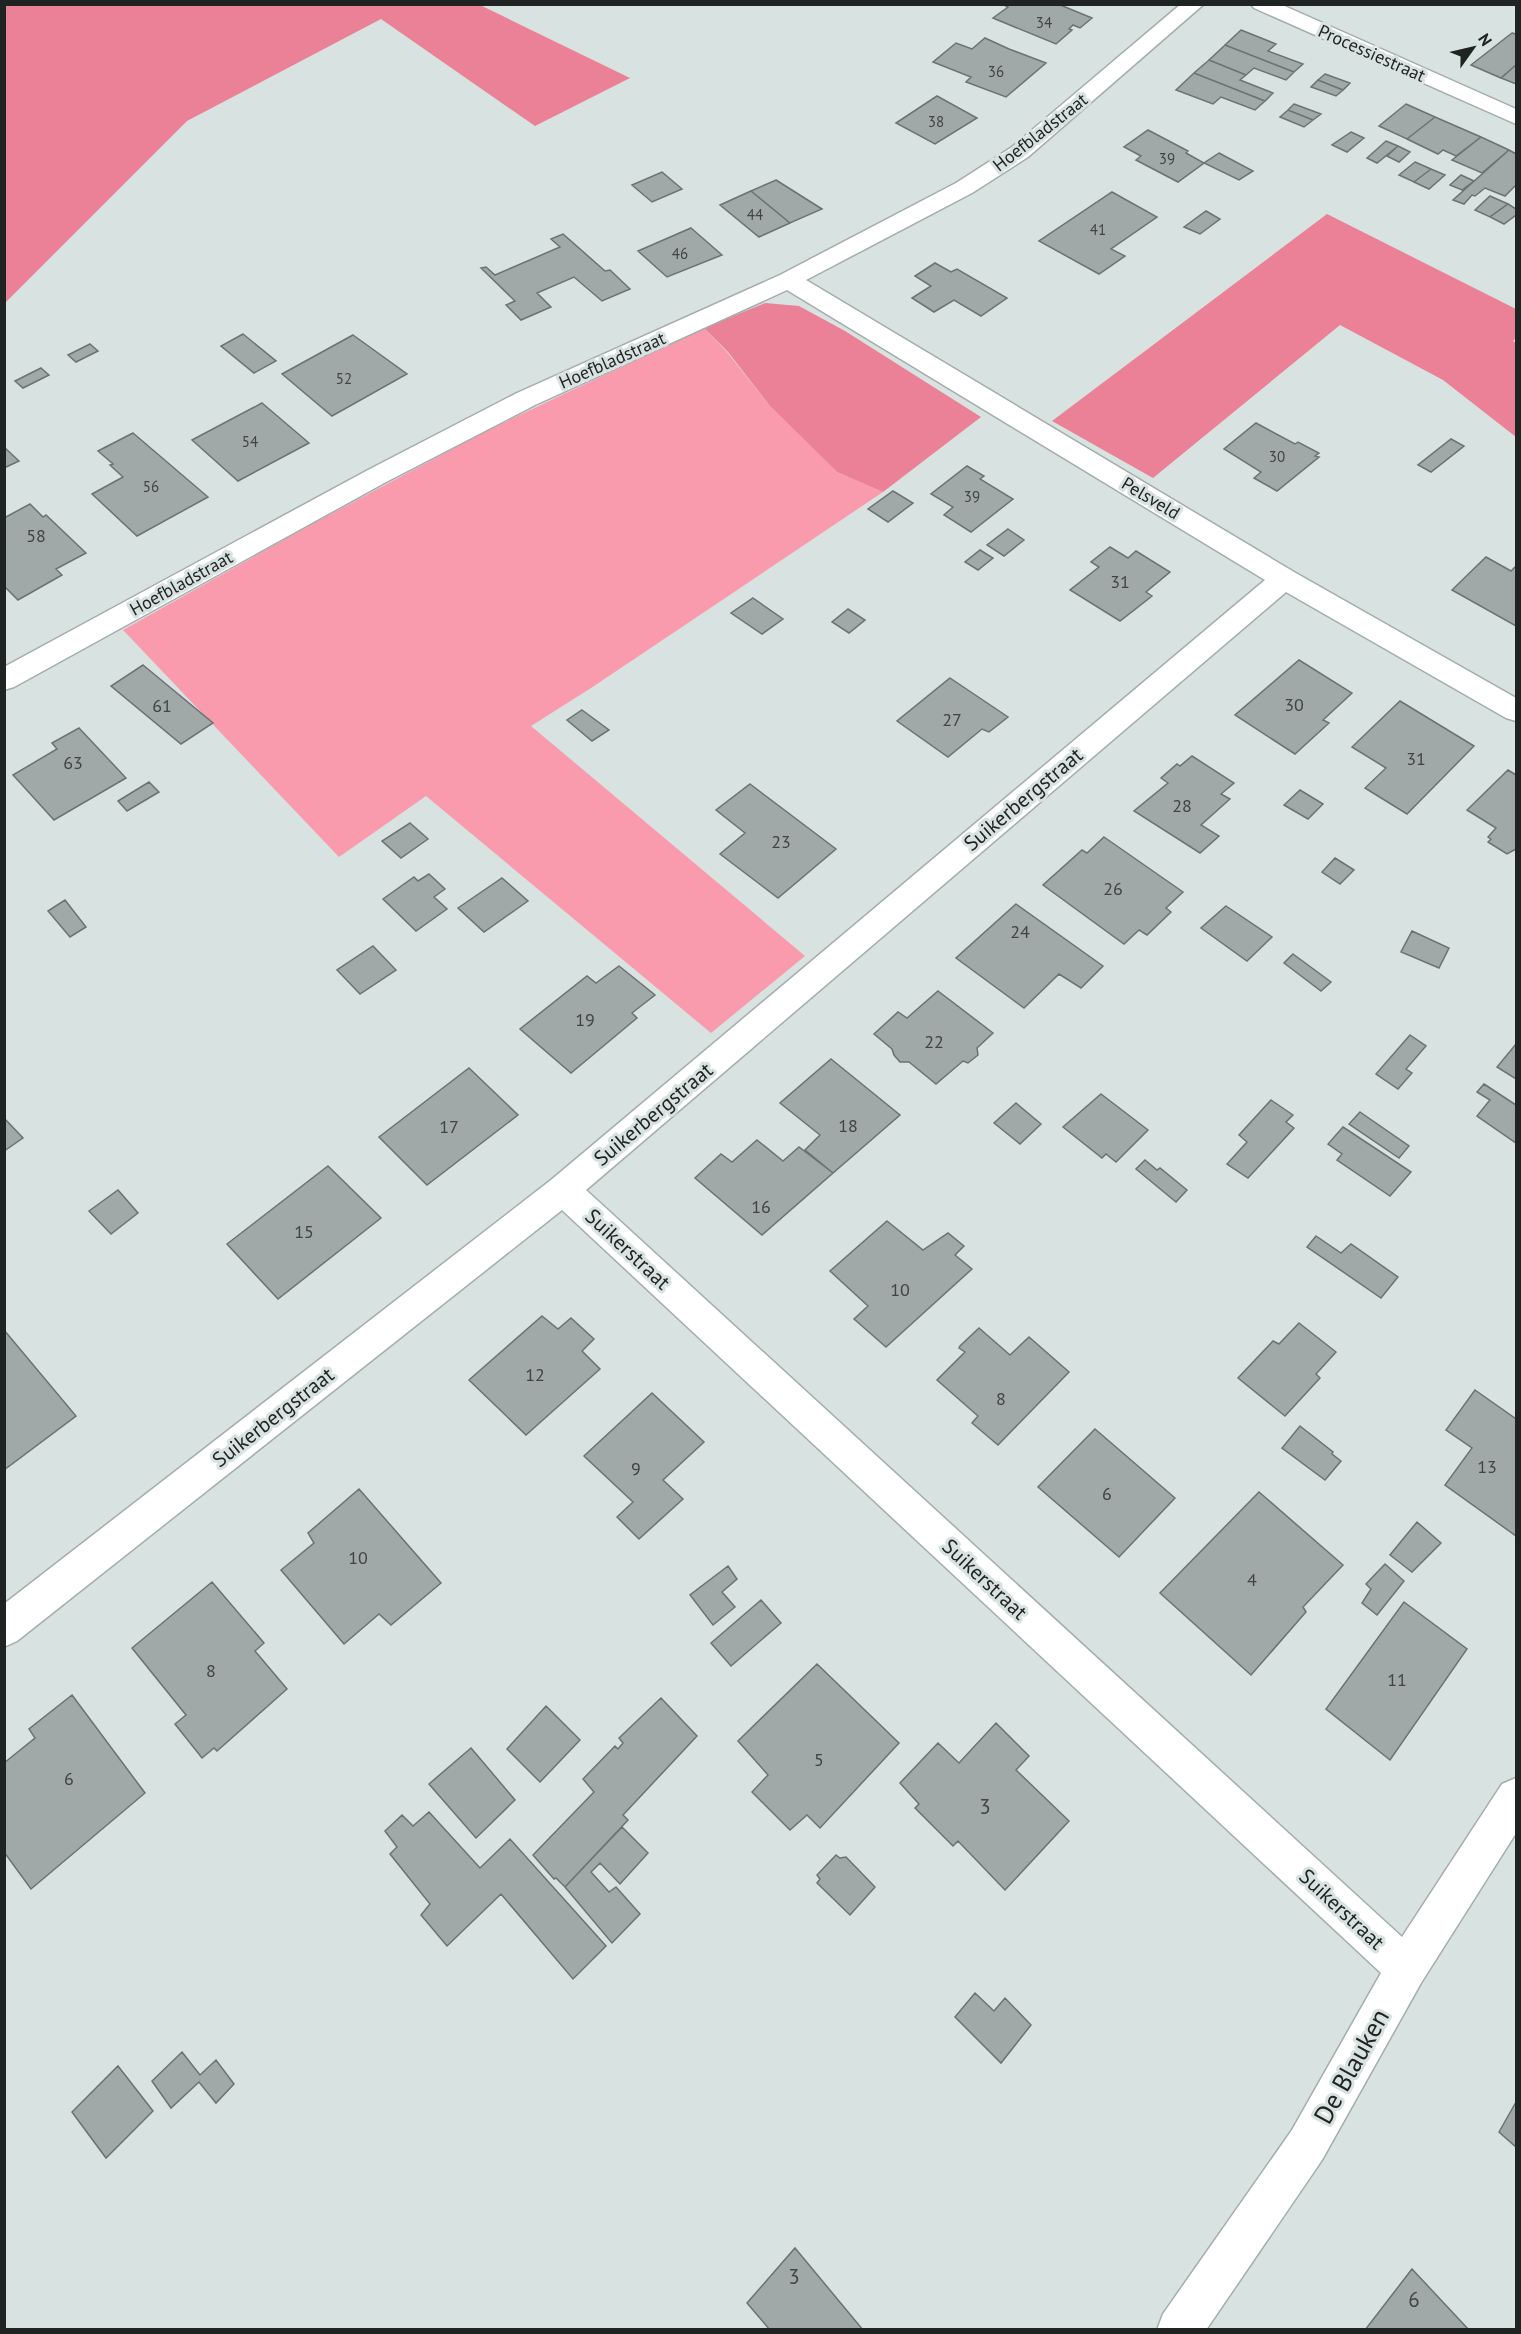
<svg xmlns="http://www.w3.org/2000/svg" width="1521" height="2334" font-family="'PT Sans',sans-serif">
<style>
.green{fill:#f99bac}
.forest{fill:#ea8196}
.building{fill:#a0a9a8;stroke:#6a7371;stroke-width:1.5}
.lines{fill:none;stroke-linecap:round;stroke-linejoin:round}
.street-casing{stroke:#a4adac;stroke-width:3}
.street{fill:#fff;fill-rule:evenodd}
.labels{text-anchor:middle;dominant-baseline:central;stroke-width:6;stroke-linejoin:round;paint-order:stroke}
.far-number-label{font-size:15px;fill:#3f4444}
.far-street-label{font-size:18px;fill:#1f2322;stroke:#d8e2e1}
.number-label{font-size:18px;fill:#3f4444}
.street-label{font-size:21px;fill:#1f2322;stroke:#d8e2e1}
.near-number-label{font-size:21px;fill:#3f4444}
.near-street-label{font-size:26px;fill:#1f2322;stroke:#d8e2e1}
</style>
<rect width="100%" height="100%" fill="#d8e2e1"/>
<!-- green -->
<path class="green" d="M704,328L727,352L770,406L837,472L883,492L591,688L531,726L805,956L711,1033L426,796L339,857L123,630L314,523L486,431Z"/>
<!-- forest -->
<path class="forest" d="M5,4L480,5L630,78L535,126L381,19L187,121L5,303Z
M1327,214L1516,309V338L1513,341L1516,343V437L1443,380L1340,325L1153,478L1052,421Z
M765,303L799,306L845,331L981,417L883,492L837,472L770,406L728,352L704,328Z"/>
<!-- building -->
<path class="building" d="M1002,4H1058L1092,18L1080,28L1073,25L1069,29L1072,30L1056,44L993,18L1008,7Z
M1241,30L1276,44L1268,51L1303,64L1294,72L1225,45Z
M1512,33L1516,34V65L1501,78L1471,65Z
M985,38L1009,49L1046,63L1006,97L966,82L971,77L933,62L956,43L972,49Z
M1225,45L1294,72L1286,80L1254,68L1246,75L1209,60Z
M1209,60L1246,75L1240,80L1273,93L1265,101L1194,73Z
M1516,65V84L1501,78Z
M1194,73L1265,101L1255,110L1221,97L1213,104L1176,90Z
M1325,74L1350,83L1343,90L1318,80Z
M1318,80L1343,90L1336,96L1311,87Z
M937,96L977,118L935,144L896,123Z
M1294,104L1321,114L1313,120L1288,110Z
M1406,104L1435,117L1407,139L1379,126Z
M1288,110L1313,120L1304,127L1280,117Z
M1435,117L1481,137L1456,156L1443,150L1438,154L1407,139Z
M1148,130L1188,151L1186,153L1204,163L1178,182L1136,160L1141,156L1124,147Z
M1351,132L1364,138L1347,152L1332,145Z
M1481,137L1509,150L1482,173L1452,160Z
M1386,141L1398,146L1377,163L1367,158Z
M1398,146L1410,152L1399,162L1387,156Z
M1509,150L1516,154V185L1505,196L1485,188L1475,196L1472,195L1464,204L1453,200Z
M1219,153L1253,171L1239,180L1204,163Z
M1415,162L1431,169L1414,182L1399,175Z
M1431,169L1445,175L1429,189L1414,182Z
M662,172L682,189L652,202L632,185Z
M1461,175L1474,181L1462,190L1450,185Z
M776,180L822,209L790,223L751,191Z
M751,191L790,223L759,237L720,205Z
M1112,192L1157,217L1111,249L1125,256L1099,274L1039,241Z
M1490,196L1508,204L1490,217L1475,210Z
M1508,204L1516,209V215L1504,224L1490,217Z
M1206,211L1220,219L1200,234L1184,227Z
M691,228L722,255L667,277L638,251Z
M563,234L605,271L610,270L630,289L602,301L574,277L537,293L551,307L521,320L506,305L515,301L481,268L486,267L495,275L560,247L551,239Z
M935,263L951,272L957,269L1007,298L981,316L954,300L934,312L912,298L931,286L915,276Z
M243,334L276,361L254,373L221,346Z
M353,335L407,374L332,416L282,374Z
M90,344L98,351L76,362L68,355Z
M41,368L49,375L23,388L15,381Z
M262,403L309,443L238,481L192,440Z
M1256,423L1295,444L1298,442L1319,453L1315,456L1319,457L1277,491L1254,478L1261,472L1224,449Z
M133,433L208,497L137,536L92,494L123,477L110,465L113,464L98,451Z
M1451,439L1464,446L1431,472L1418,465Z
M4,447L19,461L4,468Z
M967,466L984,476L980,479L1013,499L971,532L944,515L953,507L931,494Z
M893,491L913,503L888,522L868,509Z
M30,504L43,517L46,515L86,553L56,569L62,575L18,600L4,586V518Z
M1008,529L1024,540L1004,556L987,545Z
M1110,547L1128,558L1136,551L1170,572L1146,592L1152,596L1120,621L1070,590L1099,567L1091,562Z
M980,550L993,558L978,570L965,562Z
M1486,557L1511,571L1516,566V626L1452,590Z
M753,598L783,619L762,634L731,613Z
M848,609L865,620L849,633L832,622Z
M1299,660L1352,693L1323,720L1329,723L1295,754L1235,715Z
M143,665L213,723L181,744L111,686Z
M950,678L1008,717L989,732L982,729L948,757L897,721Z
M1400,701L1474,746L1407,814L1365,788L1386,768L1352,747Z
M582,710L609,730L592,741L567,720Z
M79,728L126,778L54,820L13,775L57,749L52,743Z
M1192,756L1234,783L1221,794L1230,799L1201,825L1219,836L1200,853L1134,811L1168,783L1161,778L1177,764L1180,766Z
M1508,770L1516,775V849L1507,854L1488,842L1491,839L1488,837L1496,828L1467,810Z
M149,782L159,792L127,811L118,801Z
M750,784L836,849L778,898L720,854L745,833L716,810Z
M1300,790L1323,804L1308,819L1284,805Z
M410,823L428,839L401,858L382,841Z
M1104,837L1183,892L1166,908L1171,912L1147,935L1139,930L1124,944L1043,885L1082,850L1087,853Z
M1335,858L1354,870L1340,884L1322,872Z
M429,874L445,889L434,897L447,909L416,931L383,899L414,877L418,881Z
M502,878L528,901L484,932L458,908Z
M65,900L86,927L70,937L48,911Z
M1016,904L1103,966L1081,988L1059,974L1024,1008L956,958Z
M1226,906L1272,937L1247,961L1201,928Z
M1412,931L1449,948L1439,968L1401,952Z
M373,946L396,970L360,994L337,970Z
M1293,954L1331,982L1321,991L1284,963Z
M619,966L655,995L632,1013L637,1018L571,1073L520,1029L587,976L596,983Z
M938,991L993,1033L977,1048L978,1055L968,1063L963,1061L936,1084L909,1062H900L894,1055L892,1049L874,1034L898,1012L907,1018Z
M1410,1035L1426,1046L1406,1069L1412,1073L1398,1089L1376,1074Z
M1516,1044V1079L1497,1067Z
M831,1059L900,1115L833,1173L805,1150L820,1135L780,1103Z
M469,1068L518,1115L427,1185L379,1137Z
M1484,1084L1516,1105V1143L1477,1116L1490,1100L1477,1092Z
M1101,1094L1148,1130L1116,1162L1106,1154L1102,1158L1063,1127Z
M1271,1100L1293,1115L1286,1122L1294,1128L1248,1178L1227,1164L1247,1142L1239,1135Z
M1016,1103L1041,1124L1020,1144L994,1123Z
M1360,1112L1409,1146L1399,1158L1349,1124Z
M4,1118L23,1138L4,1151Z
M1343,1127L1411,1172L1390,1196L1337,1160L1342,1154L1328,1144Z
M757,1140L783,1161L799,1147L833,1173L762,1235L695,1178L721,1154L732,1162Z
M1145,1160L1157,1170L1160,1168L1187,1190L1176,1202L1136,1169Z
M328,1166L381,1218L278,1299L227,1244Z
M118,1190L138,1213L111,1234L89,1211Z
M887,1221L923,1250L948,1233L964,1246L955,1255L972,1269L886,1347L854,1319L868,1306L830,1271Z
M1316,1236L1341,1253L1351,1244L1398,1277L1381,1298L1307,1247Z
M542,1316L558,1329L571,1318L594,1339L582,1351L600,1369L526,1435L469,1380Z
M1299,1323L1336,1352L1316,1374L1320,1378L1285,1416L1238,1378L1273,1341L1279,1344Z
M979,1328L1010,1355L1029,1337L1069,1372L998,1445L972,1423L978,1416L937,1380L965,1352L959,1348L960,1346Z
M4,1330L76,1416L4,1470Z
M1475,1390L1516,1419V1536L1445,1485L1472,1448L1446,1430Z
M652,1393L704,1442L663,1480L683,1499L639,1539L617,1517L633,1502L584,1456Z
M1300,1426L1333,1452L1332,1454L1341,1461L1325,1480L1282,1448Z
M1095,1429L1175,1498L1119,1557L1038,1487Z
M359,1489L441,1583L391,1625L379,1614L344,1644L281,1570L314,1543L308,1533Z
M1259,1492L1343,1565L1303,1607L1306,1612L1251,1675L1160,1593Z
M1417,1522L1441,1543L1412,1572L1390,1555Z
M1385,1564L1404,1581L1377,1615L1362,1603L1371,1589L1366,1584Z
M728,1566L737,1579L722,1592L735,1607L713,1625L690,1595Z
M212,1582L264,1643L255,1651L287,1689L217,1751L214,1748L202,1758L175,1724L186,1715L132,1648Z
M761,1600L781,1623L731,1666L711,1643Z
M1404,1602L1467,1649L1390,1760L1326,1709Z
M817,1664L899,1743L820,1828L807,1815L790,1830L752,1792L768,1775L738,1741Z
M72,1695L145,1793L31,1889L4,1852V1763L35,1738L29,1729Z
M661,1698L697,1736L623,1815L628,1820L565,1887L556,1878L554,1879L533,1855L594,1792L583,1779L615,1746L618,1749L623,1743L619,1738Z
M546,1706L580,1740L540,1782L507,1749Z
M996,1723L1029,1756L1016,1770L1069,1821L1005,1890L958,1841L953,1846L915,1808L919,1804L900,1783L938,1743L959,1763Z
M471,1748L515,1800L476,1838L429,1784Z
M429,1812L480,1868L510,1839L606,1946L573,1979L501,1894L447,1946L421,1915L430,1904L390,1854L397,1847L385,1831L402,1815L413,1826Z
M622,1827L648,1853L620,1884L600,1863L591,1872L609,1892L616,1887L640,1914L612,1943L565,1887Z
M836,1855L840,1858L846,1857L875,1887L850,1915L817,1883L820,1879L817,1875Z
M975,1993L994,2011L1005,1998L1031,2025L1001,2063L955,2017Z
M182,2052L200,2075L216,2060L234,2084L216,2103L199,2082L171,2108L152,2081Z
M118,2066L153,2111L106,2158L72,2112Z
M1516,2102V2147L1499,2132Z
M795,2248L863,2330H770L747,2303Z
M1412,2269L1469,2330H1365Z"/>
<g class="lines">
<defs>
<path id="street" d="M1181,4H1204L1028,157L972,193L806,280L1294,572L1516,698V721L1506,718L1286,592L586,1190L1402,1937L1502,1784L1516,1778V1833L1421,1983L1322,2160L1206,2330H1157L1163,2314L1292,2130L1381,1973L562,1210L17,1641L4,1647V1604L551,1180L1265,580L787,290L535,405L386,482L14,687L4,690V667L368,470L517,393L780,275L956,183L1012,147Z
M1251,4H1280L1516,109V124L1254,8Z"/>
</defs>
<!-- street casing -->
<use href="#street" class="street-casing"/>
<!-- street -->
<use href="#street" class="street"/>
</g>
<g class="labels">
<!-- far-number labels -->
<g class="far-number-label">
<text x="1044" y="22">34</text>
<text x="996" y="71">36</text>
<text x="936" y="121">38</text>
<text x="1167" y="158">39</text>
<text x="755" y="214">44</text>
<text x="1098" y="229">41</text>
<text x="680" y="253">46</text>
<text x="344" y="378">52</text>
<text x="250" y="441">54</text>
<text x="1277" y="456">30</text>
<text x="151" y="486">56</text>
<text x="972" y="496">39</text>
</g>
<!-- far-street labels -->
<g class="far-street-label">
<text transform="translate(1372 53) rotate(24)">Processiestraat</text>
<text transform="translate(1040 132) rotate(-38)">Hoefbladstraat</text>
<text transform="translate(612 360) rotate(-24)">Hoefbladstraat</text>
<text transform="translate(1151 498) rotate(31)">Pelsveld</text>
<text transform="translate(181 583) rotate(-29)">Hoefbladstraat</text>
</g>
<!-- number labels -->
<g class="number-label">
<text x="36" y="535">58</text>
<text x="1120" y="581">31</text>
<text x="1294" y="704">30</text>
<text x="162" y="705">61</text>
<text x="952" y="719">27</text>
<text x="1416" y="758">31</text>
<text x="73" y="762">63</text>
<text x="1182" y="805">28</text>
<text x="781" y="841">23</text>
<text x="1113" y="888">26</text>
<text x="1020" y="931">24</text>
<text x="585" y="1019">19</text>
<text x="934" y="1041">22</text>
<text x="848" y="1125">18</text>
<text x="449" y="1126">17</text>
<text x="761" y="1206">16</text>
<text x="304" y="1231">15</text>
<text x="900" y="1289">10</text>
<text x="535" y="1374">12</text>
<text x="1001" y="1398">8</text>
<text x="1487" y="1466">13</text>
<text x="636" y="1468">9</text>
<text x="1107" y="1493">6</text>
<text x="358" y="1557">10</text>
<text x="1252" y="1579">4</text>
<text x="211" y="1670">8</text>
<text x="1397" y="1679">11</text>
<text x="819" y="1759">5</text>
<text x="69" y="1778">6</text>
</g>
<!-- street labels -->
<g class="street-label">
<text transform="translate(1023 799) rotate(-40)">Suikerbergstraat</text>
<text transform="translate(653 1114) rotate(-40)">Suikerbergstraat</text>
<text transform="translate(628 1249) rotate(43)">Suikerstraat</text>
<text transform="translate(273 1417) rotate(-38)">Suikerbergstraat</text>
<text transform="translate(985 1579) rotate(43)">Suikerstraat</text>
<text transform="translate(1342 1909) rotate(43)">Suikerstraat</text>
</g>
<!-- near-number labels -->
<g class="near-number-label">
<text x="985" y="1806">3</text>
<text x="794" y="2276">3</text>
<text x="1414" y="2299">6</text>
</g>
<!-- near-street labels -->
<g class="near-street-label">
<text transform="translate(1351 2066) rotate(-61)">De Blauken</text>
</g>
</g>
<!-- border -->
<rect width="1521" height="2334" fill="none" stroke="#1f2322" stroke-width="12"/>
<!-- north arrow -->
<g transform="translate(1473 48) rotate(56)" stroke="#d8e2e1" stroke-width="4.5" paint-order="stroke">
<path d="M0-4.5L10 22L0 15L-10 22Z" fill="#1f2322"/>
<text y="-9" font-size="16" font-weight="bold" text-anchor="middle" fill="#1f2322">N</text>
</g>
</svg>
